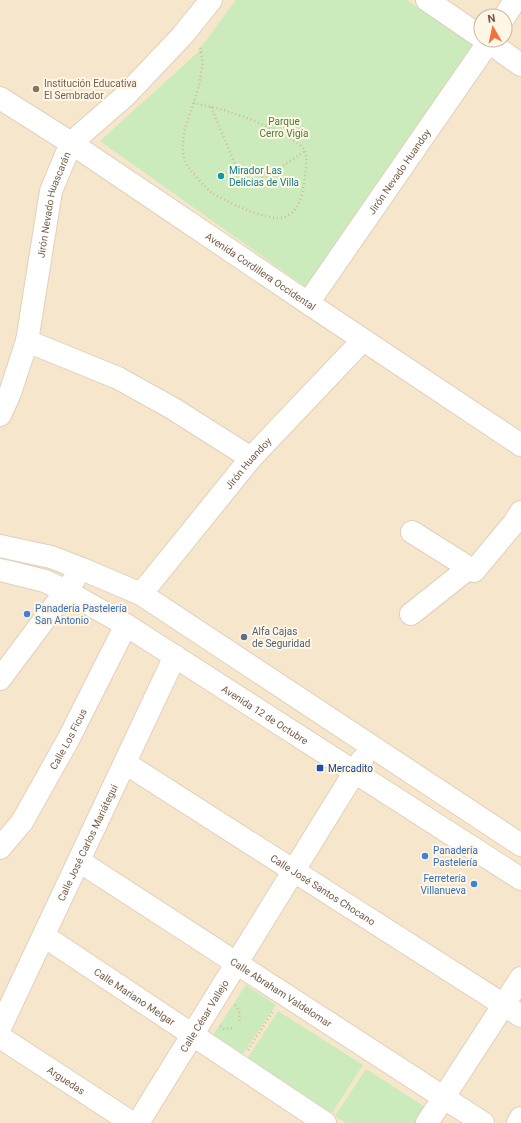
<svg xmlns="http://www.w3.org/2000/svg" width="521" height="1123" font-family="Roboto,sans-serif">
<style>
.residential{fill:#f6e6cc;fill-rule:evenodd}
.green{fill:#cbebbc}
.lines{fill:none;stroke-linecap:round;stroke-linejoin:round}
.minor-casing{stroke:#e2d0ba;stroke-width:24}
.path{stroke:#d9b797;stroke-width:2.5;stroke-dasharray:1 3;stroke-linecap:butt}
.minor{stroke:#fff;stroke-width:22}
.education-dot{fill:#8d6e63;stroke:#fff7e5;stroke-width:1.5}
.culture-dot{fill:#0f9aa8;stroke:#fff7e5;stroke-width:1.5}
.shop-dot{fill:#3f7fe0;stroke:#fff7e5;stroke-width:1.5}
.service-dot{fill:#5c6f8a;stroke:#fff7e5;stroke-width:1.5}
.transit-dot{fill:#1a4fb4;stroke:#fff7e5;stroke-width:1.5}
.labels{text-anchor:middle;dominant-baseline:central;stroke-width:4;stroke-linejoin:round;paint-order:stroke}
.education-label{font-size:10px;fill:#785e54;stroke:#fff7e5;text-anchor:start}
.park-label{font-size:10px;fill:#497b3c;stroke:#fff7e5}
.culture-label{font-size:10px;fill:#0d838f;stroke:#fff7e5;text-anchor:start}
.street-label{font-size:10px;fill:#745a45;stroke:#fff7e5}
.shop-label{font-size:10px;fill:#366cbe;stroke:#fff7e5;text-anchor:start}
.service-label{font-size:10px;fill:#4e5e75;stroke:#fff7e5;text-anchor:start}
.transit-label{font-size:10px;fill:#164399;stroke:#fff7e5;text-anchor:start}
</style>
<rect width="100%" height="100%" fill="#fef4de"/>
<!-- residential -->
<path class="residential" d="M0,0H521V1123H0ZM481,16H505V40H481Z"/>
<!-- green -->
<path class="green" d="M236,0H407L478,48L310,290L100,141L196,54Z
M246,985L276,1005L241,1057L211,1038Z
M278,1011L363,1065L332,1113L247,1059Z
M366,1069L425,1107L415,1123H346L335,1116Z"/>
<g class="lines">
<defs>
<g id="minor">
<path d="M427,0L481,37"/>
<path d="M505,16L515,0"/>
<path d="M486,40L521,65"/>
<path id="s1" d="M0,98L71,143L308,303L521,445"/>
<path id="s2" d="M308,303L490,40"/>
<path d="M27,341L118,378L172,408L251,458"/>
<path id="s3" d="M0,415L10,393L27,341L51,191L71,143L125,96L182,36L211,0"/>
<path d="M412,532L474,571L514,523L521,512"/>
<path d="M0,546L51,557L82,569L141,594L521,845"/>
<path id="s4" d="M0,570L9,572L45,581L66,591L126,625L521,879"/>
<path id="s5" d="M141,594L251,458L363,340"/>
<path d="M411,614L469,568"/>
<path d="M0,679L74,580"/>
<path id="s6" d="M125,763L521,1016"/>
<path id="s7" d="M0,848L22,822L68,740L126,625"/>
<path id="s8" d="M79,861L483,1123"/>
<path id="s9" d="M44,936L325,1123"/>
<path id="s10" d="M0,1028L175,656"/>
<path id="s11" d="M0,1037L132,1123"/>
<path id="s12" d="M138,1123L362,760"/>
<path d="M427,1123L521,978"/>
<path d="M518,1123L521,1118"/>
</g>
</defs>
<!-- minor casing -->
<use href="#minor" class="minor-casing"/>
<!-- path -->
<path class="path" d="M193,103C203,105 213,107 223,110C239,114 299,137 305,151C308,158 305,176 304,184C302,197 298,212 285,217C270,223 225,201 212,193C206,188 187,168 185,161C179,141 187,123 193,105C197,93 201,79 202,67C203,60 201,52 200,46
M211,107L238,171C240,176 243,182 249,182C260,182 295,158 305,151
M235,1005C240,1010 240,1015 239,1022
M220,1026L224,1029L232,1028
M248,1050L274,1010"/>
<!-- minor -->
<use href="#minor" class="minor"/>
</g>
<!-- markers -->
<circle class="education-dot" cx="36" cy="89" r="4"/>
<circle class="culture-dot" cx="221" cy="176" r="4"/>
<g class="shop-dot">
<circle cx="27" cy="614" r="4"/>
<circle cx="425" cy="856" r="4"/>
<circle cx="474" cy="884" r="4"/>
</g>
<circle class="service-dot" cx="244" cy="637" r="4"/>
<rect class="transit-dot" x="316" y="764" width="8" height="8" rx="2"/>
<g class="labels">
<!-- education labels -->
<g class="education-label">
<text x="44" y="83">Institución Educativa<tspan x="44" dy="12">El Sembrador</tspan></text>
</g>
<!-- park labels -->
<g class="park-label">
<text x="284" y="121">Parque<tspan x="284" dy="12">Cerro Vigía</tspan></text>
</g>
<!-- culture labels -->
<g class="culture-label">
<text x="229" y="170">Mirador Las<tspan x="229" dy="12">Delicias de Villa</tspan></text>
</g>
<!-- street labels -->
<g class="street-label">
<text stroke="none"><textPath href="#s2" startOffset="160">Jirón Nevado Huandoy</textPath></text>
<text stroke="none"><textPath href="#s3" startOffset="218">Jirón Nevado Huascarán</textPath></text>
<text stroke="none"><textPath href="#s1" startOffset="313">Avenida Cordillera Occidental</textPath></text>
<text stroke="none"><textPath href="#s5" startOffset="169">Jirón Huandoy</textPath></text>
<text stroke="none"><textPath href="#s4" startOffset="304">Avenida 12 de Octubre</textPath></text>
<text stroke="none"><textPath href="#s7" startOffset="129">Calle Los Ficus</textPath></text>
<text stroke="none"><textPath href="#s10" startOffset="205">Calle José Carlos Mariátegui</textPath></text>
<text stroke="none"><textPath href="#s6" startOffset="235">Calle José Santos Chocano</textPath></text>
<text stroke="none"><textPath href="#s8" startOffset="241">Calle Abraham Valdelomar</textPath></text>
<text stroke="none"><textPath href="#s9" startOffset="109">Calle Mariano Melgar</textPath></text>
<text stroke="none"><textPath href="#s12" startOffset="126">Calle César Vallejo</textPath></text>
<text stroke="none"><textPath href="#s11" startOffset="79">Arguedas</textPath></text>
</g>
<!-- shop labels -->
<g class="shop-label">
<text x="35" y="608">Panadería Pastelería<tspan x="35" dy="12">San Antonio</tspan></text>
<text x="433" y="850">Panadería<tspan x="433" dy="12">Pastelería</tspan></text>
<text x="466" y="878" text-anchor="end">Ferretería<tspan x="466" dy="12">Villanueva</tspan></text>
</g>
<!-- service labels -->
<g class="service-label">
<text x="252" y="631">Alfa Cajas<tspan x="252" dy="12">de Seguridad</tspan></text>
</g>
<!-- transit labels -->
<g class="transit-label">
<text x="328" y="768">Mercadito</text>
</g>
</g>
<!-- north arrow -->
<g transform="translate(493 28) rotate(351)"><circle r="19" fill="#fff7e5" stroke="#c7b8a5"/>
<path d="M0-3L7 15L0 10L-7 15Z" fill="#f0743a"/>
<text y="-6" font-size="11" font-weight="bold" text-anchor="middle" fill="#745a45">N</text>
</g>
</svg>
